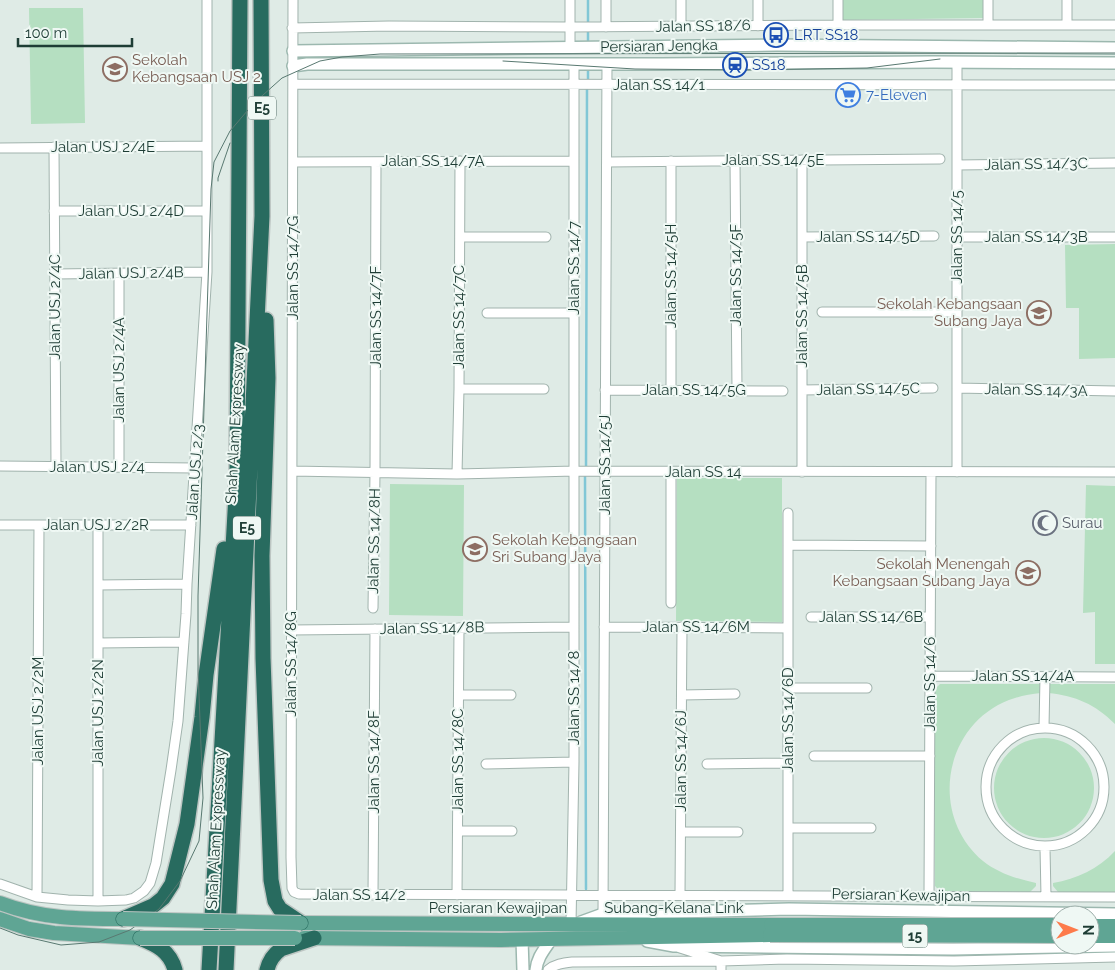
<svg xmlns="http://www.w3.org/2000/svg" width="1115" height="970" font-family="Raleway,sans-serif">
<style>
.green{fill:#b5dfc1}
.lines{fill:none;stroke-linecap:round;stroke-linejoin:round}
.stream{stroke:#81c7d6;stroke-width:2.5}
.minor-casing{stroke:#a1b3ad;stroke-width:11}
.secondary-casing{stroke:#9cb8af;stroke-width:14}
.primary-casing{stroke:#bcc5c2;stroke-width:16}
.motorway-casing{stroke:#bcc5c2;stroke-width:18}
.minor{stroke:#fff;stroke-width:9}
.secondary{stroke:#fff;stroke-width:11}
.primary{stroke:#5fa594;stroke-width:14}
.motorway{stroke:#286b5f;stroke-width:15}
.tram{stroke:#597971;stroke-width:1}
.primary-bridge-casing{stroke:#bcc5c2;stroke-width:16;stroke-linecap:butt}
.primary-bridge{stroke:#5fa594;stroke-width:14}
.labels{text-anchor:middle;dominant-baseline:central;stroke-width:4;stroke-linejoin:round;paint-order:stroke}
.shield{fill:#eff8f4;stroke:#5d756e;stroke-width:1}
.shield-label{font-size:14px;font-weight:bold;fill:#1e3d35}
.street-label{font-size:15px;fill:#1e3d35;stroke:#eff8f4}
.transit-label{font-size:15px;fill:#164399;stroke:#eff8f4;text-anchor:start}
.education-label{font-size:15px;fill:#785e54;stroke:#eff8f4;text-anchor:start}
.shop-label{font-size:15px;fill:#366cbe;stroke:#eff8f4;text-anchor:start}
.worship-label{font-size:15px;fill:#5b616d;stroke:#eff8f4;text-anchor:start}
</style>
<rect width="100%" height="100%" fill="#dfebe6"/>
<!-- green -->
<path class="green" d="M841,0H985V18L841,20Z
M29,8H83L85,123L31,124Z
M1115,244V358L1079,359V308H1066L1065,245Z
M677,478H782V622L676,621Z
M390,484L464,485L463,616L389,615Z
M1086,485L1115,486V664H1095V612L1083,613Z
M940,684H1041V693C1032,694 1023,695 1015,698C944,720 927,814 983,861C998,873 1017,879 1036,883V886L1030,892L940,891L935,886V689Z
M1048,684H1115V724C1095,704 1076,696 1048,693Z
M994 788a50 50 0 1 1 100 0a50 50 0 1 1-100 0Z
M1115,851V892H1058L1053,886V883C1077,879 1098,869 1115,851Z"/>
<g class="lines">
<!-- stream -->
<path class="stream" d="M588,23V0
M588,43V29
M588,81V66
M586,468L587,86
M585,474L586,889"/>
<defs>
<path id="minor" d="M293,0L291,857L292,888L294,892L299,894L1115,897
M681,0V26
M758,0V26
M838,0V25
M988,0V25
M1067,0V25
M606,27V0
M292,28L389,26L570,27L838,25H1115
M570,47V0
M293,84L1115,85
M54,147L56,467
M0,148L207,146
M802,160V472
M735,161L737,390
M293,162L574,161
M607,162L940,159
M957,165L1115,163
M54,211H207
M460,237H546
M802,237L934,236
M957,237H1115
M119,273V467
M55,274L207,272
M822,312H957
M487,313H574
M957,388L1115,391
M459,389H544
M605,390L783,391
M671,390V161
M802,390L933,388
M0,466L195,468
M292,471L457,474L574,471L1115,472
M671,471V603
M957,472V63
M457,474L459,389L460,161
M0,525H191
M788,545L931,546
M98,585L187,584
M373,608L375,473L376,162
M811,617H930
M604,627L788,628
M291,630L574,627
M98,643L184,642
M930,676L1115,677
M788,688H867
M459,695H511
M682,695L735,694
M1044,727L1045,677
M986 787a59 59 0 1 1 118 0a59 59 0 1 1-118 0Z
M814,756H930
M486,764L574,762
M707,764L788,763
M788,828H871
M458,831H512
M681,832H738
M1045,848L1046,896
M0,884L37,897L68,900L98,901L126,900L134,898L144,891L150,883L156,863L171,770L178,721L186,614L187,584L207,272V0
M373,895L375,629
M457,895L459,628
M680,895L682,627
M788,896V513
M929,896L931,472
M37,897L39,525
M98,901V525
M603,914L607,64
M571,924L574,762V64
M680,948L721,961V970
M548,970C555,964 563,963 572,962L721,961L787,959L954,961L1115,957"/>
<path id="secondary" d="M293,51L777,45L1115,48
M293,66L307,64H660L933,62L1115,63
M581,922L603,914L789,909L1115,914
M522,939L523,970
M647,941L674,946L953,949L1115,946
M536,970C537,957 545,949 552,938"/>
<path id="primary" d="M0,903C42,919 79,919 123,919
M0,919L29,929L54,933L140,938
M301,923L771,925
M1090,926H1115
M1090,936H1115
M304,938L501,940L770,935"/>
<path id="motorway" d="M266,320L268,378L262,556L263,658L271,880L275,901L280,909L301,923
M123,919L153,906L163,898L172,884L187,824L202,717L206,675L224,549
M140,938C157,945 170,951 175,970
M209,970L237,477L240,0
M226,970L262,216L261,0
M267,970C269,961 274,954 281,949L314,938"/>
</defs>
<!-- minor casing -->
<use href="#minor" class="minor-casing"/>
<!-- secondary casing -->
<use href="#secondary" class="secondary-casing"/>
<!-- primary casing -->
<use href="#primary" class="primary-casing"/>
<!-- motorway casing -->
<use href="#motorway" class="motorway-casing"/>
<!-- minor -->
<use href="#minor" class="minor"/>
<!-- secondary -->
<use href="#secondary" class="secondary"/>
<!-- primary -->
<use href="#primary" class="primary"/>
<!-- motorway -->
<use href="#motorway" class="motorway"/>
<!-- tram -->
<path class="tram" d="M503,61L635,69L747,70L867,68L940,59
M218,181V178L230,143
M0,928L18,935L61,945L99,942L130,930L159,909L180,881L199,841L203,798L198,669V596L211,189L214,162L230,131L254,103L282,78L320,61L342,57L380,54L1115,53"/>
<defs>
<path id="primary-bridge" d="M123,919L301,923
M771,925H1060
M770,935L1060,936
M140,938H295"/>
</defs>
<!-- primary-bridge casing -->
<use href="#primary-bridge" class="primary-bridge-casing"/>
<!-- primary-bridge -->
<use href="#primary-bridge" class="primary-bridge"/>
</g>
<!-- icons -->
<defs>
<symbol id="bus-ring" viewBox="-11 -11 22 22"><circle r="9.5" fill="#eff8f4" stroke="#1a4fb4" stroke-width="1.5"/><path d="M-5-6H5V4H4V6H2V4H-2V6H-4V4H-5ZM-3.5-4V0h7V-4ZM-3.5 1.2v1.5H-2V1.2ZM2 1.2v1.5H3.5V1.2Z" fill="#1a4fb4"/></symbol>
<symbol id="station-ring" viewBox="-11 -11 22 22"><circle r="9.5" fill="#eff8f4" stroke="#1a4fb4" stroke-width="1.5"/><path d="M-3-6H3Q5-6 5-4V2Q5 4 3 4L4.5 6H3L1.5 4h-3L-3 6H-4.5L-3 4Q-5 4-5 2V-4Q-5-6-3-6ZM-3.5-4v3h7v-3ZM-3.5 1v1.5H-2V1ZM2 1v1.5H3.5V1Z" fill="#1a4fb4"/></symbol>
<symbol id="school-ring" viewBox="-11 -11 22 22"><circle r="9.5" fill="#eff8f4" stroke="#8d6e63" stroke-width="1.5"/><path d="M0-5L7-2L0 1L-7-2ZM-4 1L0 2.5L4 1V4Q0 6-4 4Z" fill="#8d6e63"/></symbol>
<symbol id="supermarket-ring" viewBox="-11 -11 22 22"><circle r="9.5" fill="#eff8f4" stroke="#3f7fe0" stroke-width="1.5"/><path d="M-6-5.5h2.5l.6 2H6L4.5 2H-2.5L-4.4-4H-6ZM-1.5 3.2a1.3 1.3 0 1 0 .1 0ZM3 3.2a1.3 1.3 0 1 0 .1 0Z" fill="#3f7fe0"/></symbol>
<symbol id="mosque-ring" viewBox="-11 -11 22 22"><circle r="9.5" fill="#eff8f4" stroke="#6b7280" stroke-width="1.5"/><path d="M3.5-4.9A6 6 0 1 0 3.5 4.9A5 5 0 1 1 3.5-4.9Z" fill="#6b7280"/></symbol>
</defs>
<g fill-rule="evenodd">
<use href="#bus-ring" x="762" y="21" width="28" height="28"/>
<use href="#station-ring" x="721" y="51" width="28" height="28"/>
<use href="#school-ring" x="101" y="55" width="28" height="28"/>
<use href="#supermarket-ring" x="834" y="81" width="28" height="28"/>
<use href="#school-ring" x="1025" y="299" width="28" height="28"/>
<use href="#mosque-ring" x="1031" y="509" width="28" height="28"/>
<use href="#school-ring" x="461" y="535" width="28" height="28"/>
<use href="#school-ring" x="1014" y="559" width="28" height="28"/>
</g>
<g class="labels">
<!-- shield labels -->
<g class="shield">
<rect x="248" y="96.5" width="28" height="23" rx="4"/>
<rect x="233" y="516.5" width="28" height="23" rx="4"/>
<rect x="902.5" y="924.5" width="25" height="23" rx="4"/>
</g>
<g class="shield-label">
<text x="262" y="108">E5</text>
<text x="247" y="528">E5</text>
<text x="915" y="936">15</text>
</g>
<!-- street labels -->
<g class="street-label">
<text transform="translate(703 26) rotate(-1)">Jalan SS 18/6</text>
<text transform="translate(659 46) rotate(-1)">Persiaran Jengka</text>
<text x="659" y="85">Jalan SS 14/1</text>
<text x="103" y="147">Jalan USJ 2/4E</text>
<text x="773" y="160">Jalan SS 14/5E</text>
<text x="433" y="161">Jalan SS 14/7A</text>
<text transform="translate(1036 164) rotate(-1)">Jalan SS 14/3C</text>
<text x="131" y="211">Jalan USJ 2/4D</text>
<text x="868" y="237">Jalan SS 14/5D</text>
<text transform="translate(957 237) rotate(-90)">Jalan SS 14/5</text>
<text x="1036" y="237">Jalan SS 14/3B</text>
<text transform="translate(293 268) rotate(-90)">Jalan SS 14/7G</text>
<text transform="translate(574 268) rotate(-90)">Jalan SS 14/7</text>
<text transform="translate(131 273) rotate(-1)">Jalan USJ 2/4B</text>
<text transform="translate(736 275) rotate(-90)">Jalan SS 14/5F</text>
<text transform="translate(671 276) rotate(-90)">Jalan SS 14/5H</text>
<text transform="translate(55 307) rotate(-90)">Jalan USJ 2/4C</text>
<text transform="translate(802 316) rotate(-90)">Jalan SS 14/5B</text>
<text transform="translate(376 317) rotate(-90)">Jalan SS 14/7F</text>
<text transform="translate(459 317) rotate(-90)">Jalan SS 14/7C</text>
<text transform="translate(119 370) rotate(-90)">Jalan USJ 2/4A</text>
<text transform="translate(868 389) rotate(-1)">Jalan SS 14/5C</text>
<text x="694" y="390">Jalan SS 14/5G</text>
<text transform="translate(1036 390) rotate(1)">Jalan SS 14/3A</text>
<text transform="translate(235 424) rotate(-87)">Shah Alam Expressway</text>
<text transform="translate(605 465) rotate(-90)">Jalan SS 14/5J</text>
<text x="97" y="467">Jalan USJ 2/4</text>
<text transform="translate(195 472) rotate(-86)">Jalan USJ 2/3</text>
<text x="703" y="472">Jalan SS 14</text>
<text x="96" y="525">Jalan USJ 2/2R</text>
<text transform="translate(374 541) rotate(-89)">Jalan SS 14/8H</text>
<text x="871" y="617">Jalan SS 14/6B</text>
<text x="696" y="627">Jalan SS 14/6M</text>
<text transform="translate(432 628) rotate(-1)">Jalan SS 14/8B</text>
<text transform="translate(291 664) rotate(-90)">Jalan SS 14/8G</text>
<text x="1023" y="676">Jalan SS 14/4A</text>
<text transform="translate(930 684) rotate(-90)">Jalan SS 14/6</text>
<text transform="translate(574 698) rotate(-90)">Jalan SS 14/8</text>
<text transform="translate(38 711) rotate(-90)">Jalan USJ 2/2M</text>
<text transform="translate(98 713) rotate(-90)">Jalan USJ 2/2N</text>
<text transform="translate(788 720) rotate(-90)">Jalan SS 14/6D</text>
<text transform="translate(458 761) rotate(-90)">Jalan SS 14/8C</text>
<text transform="translate(681 761) rotate(-90)">Jalan SS 14/6J</text>
<text transform="translate(374 762) rotate(-90)">Jalan SS 14/8F</text>
<text transform="translate(216 829) rotate(-87)">Shah Alam Expressway</text>
<text x="359" y="895">Jalan SS 14/2</text>
<text transform="translate(901 895) rotate(1)">Persiaran Kewajipan</text>
<text x="498" y="908">Persiaran Kewajipan</text>
<text x="674" y="908">Subang-Kelana Link</text>
</g>
<!-- transit labels -->
<g class="transit-label">
<text x="794" y="35">LRT SS18</text>
<text x="752" y="65">SS18</text>
</g>
<!-- education labels -->
<g class="education-label">
<text x="132" y="60">Sekolah<tspan x="132" dy="17">Kebangsaan USJ 2</tspan></text>
<text x="1022" y="304" text-anchor="end">Sekolah Kebangsaan<tspan x="1022" dy="17">Subang Jaya</tspan></text>
<text x="492" y="540">Sekolah Kebangsaan<tspan x="492" dy="17">Sri Subang Jaya</tspan></text>
<text x="1010" y="564" text-anchor="end">Sekolah Menengah<tspan x="1010" dy="17">Kebangsaan Subang Jaya</tspan></text>
</g>
<!-- shop labels -->
<g class="shop-label">
<text x="866" y="95">7-Eleven</text>
</g>
<!-- worship labels -->
<g class="worship-label">
<text x="1062" y="523">Surau</text>
</g>
</g>
<!-- north arrow -->
<g transform="translate(1075 930) rotate(90)"><circle r="24" fill="#eff8f4" stroke="#9bada8"/>
<path d="M0-4L9 19L0 12L-9 19Z" fill="#fd7b4b"/>
<text y="-8" font-size="14" font-weight="bold" text-anchor="middle" fill="#1e3d35">N</text>
</g>
<!-- scale -->
<path d="M18 38v8h114v-8" fill="none" stroke="#1e3d35" stroke-width="2.5"/>
<text x="25" y="38" font-size="15" fill="#1e3d35" stroke="#eff8f4" stroke-width="4" paint-order="stroke">100 m</text>
</svg>
